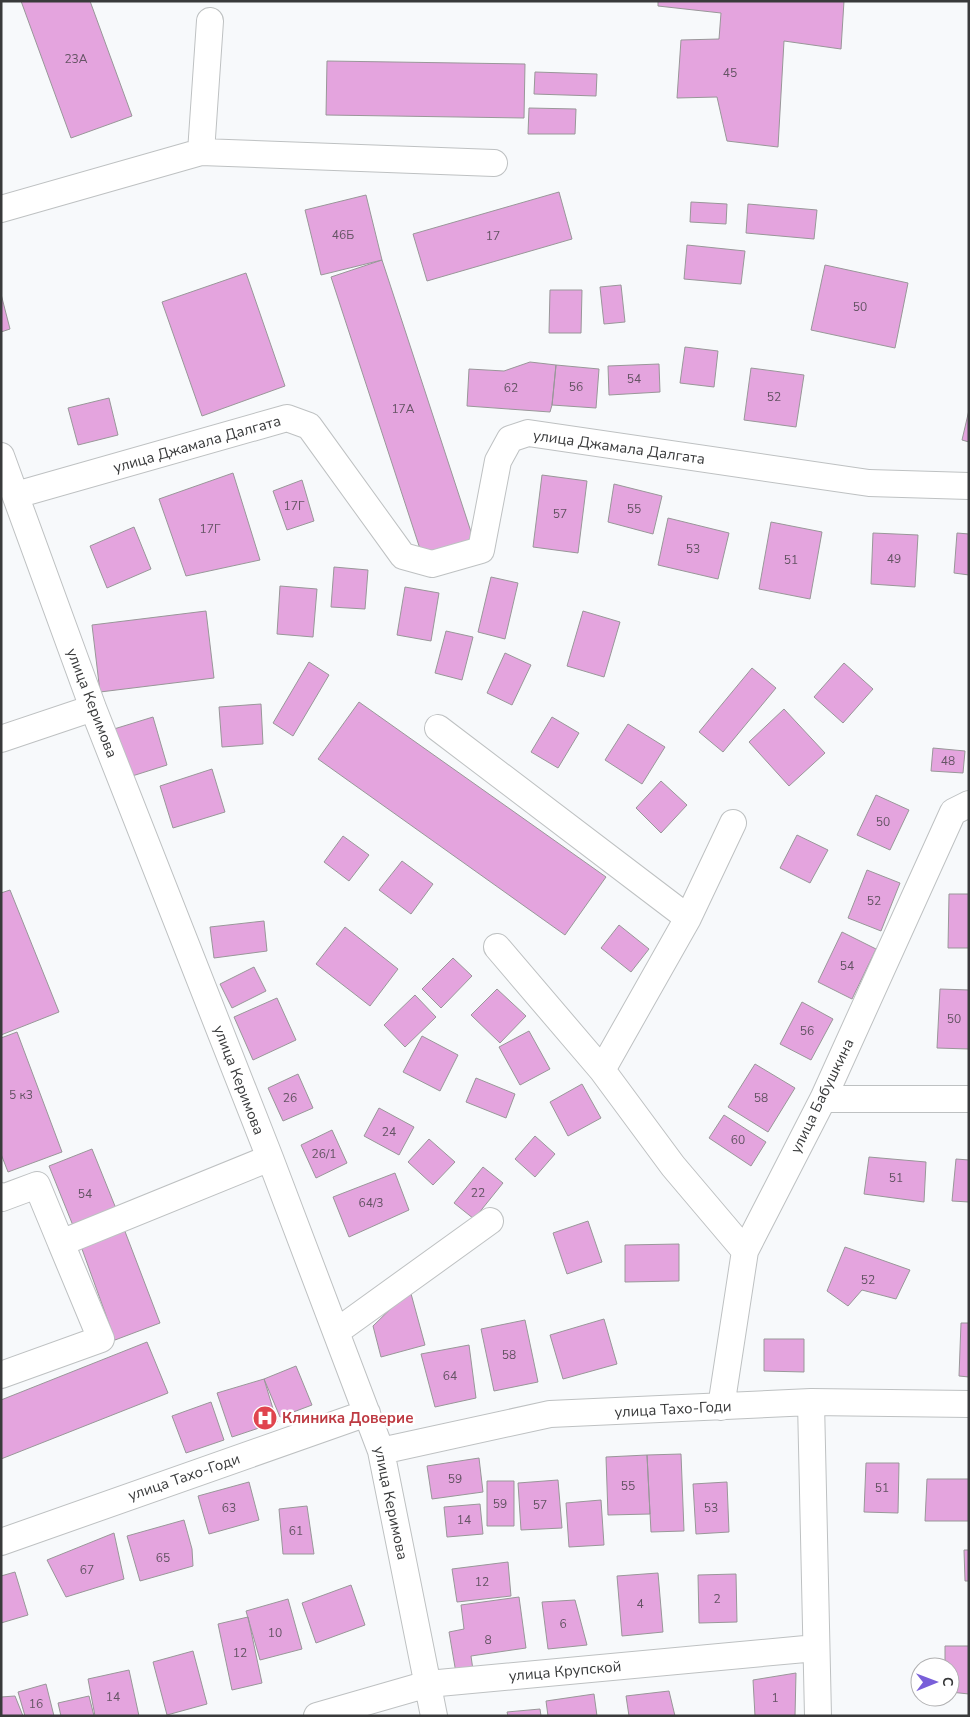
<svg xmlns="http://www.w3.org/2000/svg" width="970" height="1717" font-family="'Nunito Sans',sans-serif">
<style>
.building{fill:#e4a4de;stroke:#999799}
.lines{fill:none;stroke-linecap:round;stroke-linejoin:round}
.minor-casing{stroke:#bec1c2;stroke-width:28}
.minor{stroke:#fff;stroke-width:26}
.labels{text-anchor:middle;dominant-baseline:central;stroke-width:5;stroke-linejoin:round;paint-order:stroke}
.number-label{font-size:12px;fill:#645464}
.street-label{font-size:15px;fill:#393a3b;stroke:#fff}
.health-label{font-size:15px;font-weight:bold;fill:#be3a42;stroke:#fff;text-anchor:start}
</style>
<rect width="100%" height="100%" fill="#f7f9fb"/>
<!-- building -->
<path class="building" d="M21,1H90L132,116L71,138Z
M658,1H844L841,49L784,41L778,147L727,141L717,97L677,98L681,40L719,39L721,13L658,6Z
M327,61L525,64L524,118L326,115Z
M535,72L597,74L596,96L534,94Z
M529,108L576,109L575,134H528Z
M559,192L572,239L427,281L413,234Z
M366,195L382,260L321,275L305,210Z
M691,202L727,204L726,224L690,222Z
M748,204L817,210L814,239L746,233Z
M687,245L745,251L741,284L684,279Z
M382,260L474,541L423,558L331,277Z
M825,265L908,283L895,348L811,330Z
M246,273L285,386L202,416L162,302Z
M621,285L625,322L604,324L600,287Z
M550,290H582L581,333H549Z
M1,294L10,329L1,332Z
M685,347L718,351L714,387L680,383Z
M530,362L556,365L552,405L550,412L467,406L469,369L504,371Z
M659,364L660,392L609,395L608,366Z
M556,365L599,369L596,408L552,405Z
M751,368L804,375L796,427L744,420Z
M109,398L118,435L78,445L68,408Z
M969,410V442L962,440Z
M233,473L260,560L186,576L159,499Z
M542,475L587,481L578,553L533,547Z
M302,480L314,521L287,530L273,491Z
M614,484L662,496L653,534L608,522Z
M668,518L729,533L718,579L658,565Z
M771,522L822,532L810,599L759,589Z
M134,527L151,569L107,588L90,546Z
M873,533L918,535L915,587L871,584Z
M957,533L969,534V575L954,573Z
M334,567L368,570L365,609L331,607Z
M491,577L518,583L505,639L478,632Z
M280,586L317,589L313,637L277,634Z
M405,587L439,593L431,641L397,635Z
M206,611L214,678L100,692L92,625Z
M583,611L620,622L604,677L567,666Z
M446,631L473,637L462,680L435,673Z
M505,653L531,665L512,705L487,693Z
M309,662L329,675L293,736L273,723Z
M844,663L873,689L843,723L814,697Z
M752,668L776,688L723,752L699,732Z
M359,702L606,877L565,935L318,759Z
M261,704L263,744L222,747L219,707Z
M784,709L825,753L789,786L749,742Z
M153,717L167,765L129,777L114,729Z
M552,717L579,733L558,768L531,752Z
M628,724L665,747L642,784L605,760Z
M933,748L965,751L963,773L931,771Z
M212,769L225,812L173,828L160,786Z
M661,781L687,805L661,833L636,808Z
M876,795L909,810L890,850L857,835Z
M797,835L828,850L810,883L780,868Z
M343,836L369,855L349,881L324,862Z
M402,861L433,884L411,914L379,890Z
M867,870L900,883L881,931L848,918Z
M10,890L59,1012L1,1035V893Z
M949,894H969V948H948Z
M264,921L267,951L214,958L210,927Z
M619,925L649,949L631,972L601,948Z
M345,927L398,969L370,1006L316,964Z
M842,932L876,949L852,999L818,982Z
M453,958L472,976L441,1008L422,989Z
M254,967L266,991L232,1008L220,984Z
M497,989L526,1016L500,1043L471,1015Z
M940,989L969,990V1049L937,1048Z
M415,995L436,1017L405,1047L384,1025Z
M277,998L296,1040L253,1060L234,1017Z
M802,1002L833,1019L811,1060L780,1044Z
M529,1031L550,1069L520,1085L499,1047Z
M17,1032L62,1152L8,1172L1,1154V1038Z
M422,1036L458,1055L440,1091L403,1072Z
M755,1064L795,1088L768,1132L728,1107Z
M298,1074L313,1108L283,1121L268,1088Z
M476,1078L515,1094L506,1118L466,1102Z
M582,1084L601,1118L568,1136L550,1102Z
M379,1108L414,1127L399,1155L364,1136Z
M724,1115L766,1142L751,1166L709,1138Z
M332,1130L347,1163L316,1178L301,1145Z
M535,1136L555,1154L535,1177L515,1159Z
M429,1139L455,1162L433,1185L408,1162Z
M92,1149L121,1221L78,1238L49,1166Z
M869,1157L926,1162L924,1202L864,1194Z
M956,1159L969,1160V1202L952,1201Z
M483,1167L503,1183L474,1219L454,1203Z
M395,1173L409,1210L349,1237L333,1197Z
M121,1221L160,1323L115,1340L78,1238Z
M588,1221L602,1262L567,1274L553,1233Z
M679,1244V1281L625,1282V1245Z
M845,1247L910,1270L896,1299L862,1290L848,1306L827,1291Z
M410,1290L425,1345L381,1357L373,1326Z
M604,1319L617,1364L563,1379L550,1335Z
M525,1320L538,1382L494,1391L481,1329Z
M961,1323H969V1377L959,1376Z
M764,1339H804V1372L764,1371Z
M147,1342L168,1393L1,1459V1400Z
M469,1345L476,1398L435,1407L421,1354Z
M296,1366L312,1405L280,1417L264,1379Z
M264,1379L277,1422L232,1437L217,1393Z
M211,1402L224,1440L186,1453L172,1416Z
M681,1454L684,1531L651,1532L647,1455Z
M647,1455L650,1514L608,1515L606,1457Z
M479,1458L483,1492L432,1499L427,1466Z
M866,1463H899L898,1513L864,1512Z
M927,1479H969V1521H925Z
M558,1480L562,1528L521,1530L518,1483Z
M487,1481H514V1526H487Z
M249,1482L259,1520L209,1534L198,1496Z
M727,1482L729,1532L696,1534L693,1484Z
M601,1500L604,1545L569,1547L566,1503Z
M480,1504L483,1534L447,1537L444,1507Z
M307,1506L314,1554H283L279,1509Z
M184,1520L192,1549L193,1566L140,1581L127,1536Z
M114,1533L124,1579L66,1597L47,1560Z
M964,1550H969V1581H965Z
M508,1562L511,1596L457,1602L452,1569Z
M15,1572L28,1615L1,1623V1576Z
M658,1573L663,1632L622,1636L617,1576Z
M736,1574L737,1622L699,1623L698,1575Z
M351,1585L365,1625L316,1643L302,1603Z
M519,1597L526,1648L471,1656L473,1670L456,1673L449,1632L464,1629L461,1605Z
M288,1599L302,1649L260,1660L246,1611Z
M575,1600L587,1645L548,1649L542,1602Z
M248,1617L262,1683L232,1690L218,1624Z
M945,1646H969V1694L950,1692V1667H945Z
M193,1651L207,1704L167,1715L153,1662Z
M129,1670L139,1716H95L88,1679Z
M796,1673L795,1716H755L753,1680Z
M46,1684L54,1716H25L18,1692Z
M669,1691L675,1716H629L626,1696Z
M594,1694L597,1716H548L546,1701Z
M15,1696L23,1716H1V1697Z
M89,1696L94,1716H61L58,1703Z
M540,1709L541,1716H508L507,1712Z"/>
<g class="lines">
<defs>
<path id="minor" d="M201,152L210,21
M1,209L201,152L494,163
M1,456L93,708L270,1158L381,1451L434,1716
M16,495L287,418L309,426L403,556L432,564L481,550L498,461L510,439L528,433L869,483L969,486
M438,728L688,918
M1,739L93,708
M733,823L688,918L602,1070L673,1166L745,1251
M497,947L602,1070
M823,1099H969
M1,1196L2,1198L37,1185L61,1243L270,1158
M336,1332L490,1221
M1,1375L101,1339L61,1243
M811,1402L818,1716
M721,1407L745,1251L823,1099L953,812L969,804
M381,1451L550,1414L811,1402L969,1404
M1,1542L367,1413
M317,1716L428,1684L816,1648"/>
</defs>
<!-- minor casing -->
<use href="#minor" class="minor-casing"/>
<!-- minor -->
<use href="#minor" class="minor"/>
</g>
<!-- icons -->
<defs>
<symbol id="hospital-disc" viewBox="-11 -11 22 22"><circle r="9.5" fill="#e0444e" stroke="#fff"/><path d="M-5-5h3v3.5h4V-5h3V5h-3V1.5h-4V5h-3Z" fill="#fff"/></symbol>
</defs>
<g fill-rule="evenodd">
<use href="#hospital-disc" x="251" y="1404" width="28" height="28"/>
</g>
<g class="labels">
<!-- number labels -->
<g class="number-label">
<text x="76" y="59">23А</text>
<text x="730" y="73">45</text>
<text x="343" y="235">46Б</text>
<text x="493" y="236">17</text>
<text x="860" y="307">50</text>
<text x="634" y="379">54</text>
<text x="576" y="387">56</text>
<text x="511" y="388">62</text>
<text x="774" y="397">52</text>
<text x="403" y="409">17А</text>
<text x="294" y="506">17Г</text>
<text x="634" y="509">55</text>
<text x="560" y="514">57</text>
<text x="210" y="529">17Г</text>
<text x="693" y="549">53</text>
<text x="894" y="559">49</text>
<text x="791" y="560">51</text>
<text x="948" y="761">48</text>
<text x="883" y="822">50</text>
<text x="874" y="901">52</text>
<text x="847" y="966">54</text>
<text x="954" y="1019">50</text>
<text x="807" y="1031">56</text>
<text x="21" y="1095">5 к3</text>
<text x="290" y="1098">26</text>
<text x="761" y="1098">58</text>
<text x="389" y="1132">24</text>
<text x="738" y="1140">60</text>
<text x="324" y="1154">26/1</text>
<text x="896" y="1178">51</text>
<text x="478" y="1193">22</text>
<text x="85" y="1194">54</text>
<text x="371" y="1203">64/3</text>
<text x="868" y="1280">52</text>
<text x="509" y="1355">58</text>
<text x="450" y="1376">64</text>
<text x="455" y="1479">59</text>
<text x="628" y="1486">55</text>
<text x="882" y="1488">51</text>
<text x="500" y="1504">59</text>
<text x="540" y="1505">57</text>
<text x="229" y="1508">63</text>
<text x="711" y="1508">53</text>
<text x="464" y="1520">14</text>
<text x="296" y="1531">61</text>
<text x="163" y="1558">65</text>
<text x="87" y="1570">67</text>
<text x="482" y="1582">12</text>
<text x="717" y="1599">2</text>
<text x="640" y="1604">4</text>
<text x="563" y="1624">6</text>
<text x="275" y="1633">10</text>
<text x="488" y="1640">8</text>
<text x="240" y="1653">12</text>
<text x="113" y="1697">14</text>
<text x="775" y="1698">1</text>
<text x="36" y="1704">16</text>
</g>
<!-- street labels -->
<g class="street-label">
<text transform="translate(197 444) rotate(-16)">улица Джамала Далгата</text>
<text transform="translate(619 447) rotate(8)">улица Джамала Далгата</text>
<text transform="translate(92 703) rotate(69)">улица Керимова</text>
<text transform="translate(239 1080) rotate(69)">улица Керимова</text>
<text transform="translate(822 1096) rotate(-64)">улица Бабушкина</text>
<text transform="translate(673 1409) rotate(-3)">улица Тахо-Годи</text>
<text transform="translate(184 1477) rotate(-19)">улица Тахо-Годи</text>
<text transform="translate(391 1503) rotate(78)">улица Керимова</text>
<text transform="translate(565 1671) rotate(-5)">улица Крупской</text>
</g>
<!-- health labels -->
<g class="health-label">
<text x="282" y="1418">Клиника Доверие</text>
</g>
</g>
<!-- border -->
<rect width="970" height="1717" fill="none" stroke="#393a3b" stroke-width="5"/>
<!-- north arrow -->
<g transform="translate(935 1682) rotate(89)"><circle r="24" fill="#ffffff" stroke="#b0b0b1"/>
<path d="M0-4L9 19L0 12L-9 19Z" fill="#795fd9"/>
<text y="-8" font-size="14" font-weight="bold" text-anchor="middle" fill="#393a3b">С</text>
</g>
</svg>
